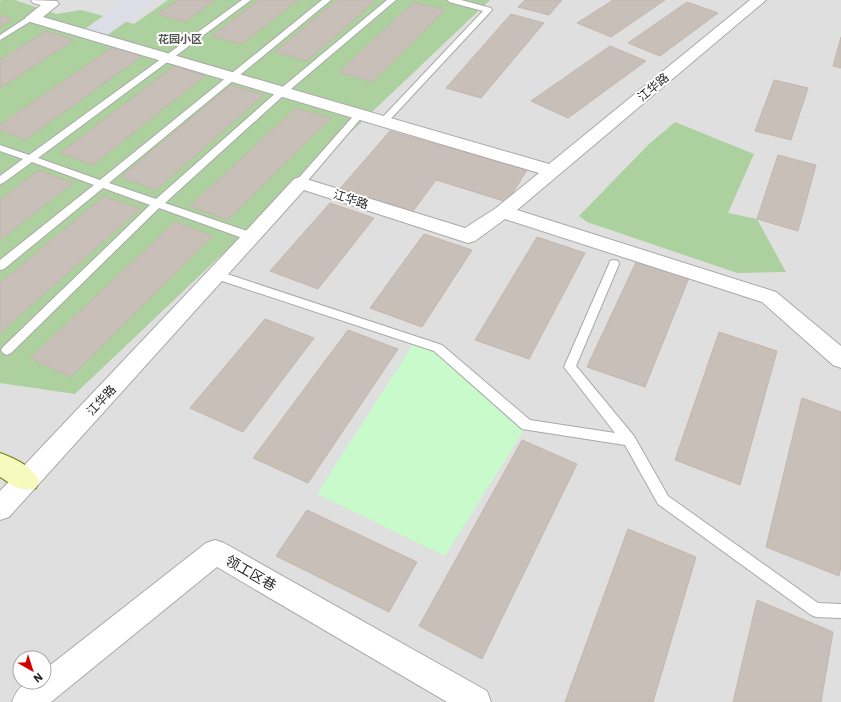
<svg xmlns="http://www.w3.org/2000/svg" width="841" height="702" font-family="'IBM Plex Sans','Noto Sans SC',sans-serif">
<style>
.residential{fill:#e0dfdf;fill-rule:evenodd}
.forest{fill:#add19e}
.park{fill:#c8facc}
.plaza{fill:#dddde8}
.building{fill:#c7bfb8;stroke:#c4b6ab}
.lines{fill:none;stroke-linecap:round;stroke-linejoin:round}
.lane-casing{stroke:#a9a9a9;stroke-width:2}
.street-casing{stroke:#a9a9a9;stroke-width:2}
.secondary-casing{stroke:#707d05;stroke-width:2}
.lane{fill:#fff;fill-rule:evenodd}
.street{fill:#fff;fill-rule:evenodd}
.secondary{fill:#f7fabf;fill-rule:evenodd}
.labels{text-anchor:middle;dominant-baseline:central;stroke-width:4;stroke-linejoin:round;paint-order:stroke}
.far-neighbourhood-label{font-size:11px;font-weight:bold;fill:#555;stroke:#fff}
.street-label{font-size:12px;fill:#222;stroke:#fff}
.near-street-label{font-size:14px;fill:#222;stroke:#fff}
</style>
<rect width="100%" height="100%" fill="#f2efe9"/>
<!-- residential -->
<path class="residential" d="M0,0H841V702H0ZM20,658H44V682H20Z"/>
<!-- forest -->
<path class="forest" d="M2,0H15L56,14L81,10L134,24L168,0H490L75,394L0,383V1Z
M675,122L754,154L728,213L757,219L786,272L737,273L587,222L579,216L649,144Z"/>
<!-- park -->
<path class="park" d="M415,341L438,348L527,425L445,556L317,494Z"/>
<!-- plaza -->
<path class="plaza" d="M115,0H156L102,39L79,33L123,2Z"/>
<!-- building -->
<path class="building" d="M178,0H215L185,22L158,14Z
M259,0H298L242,44L212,36Z
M337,0H376L307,61L275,52Z
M525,0H562L549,15L518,7Z
M613,0H665L611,37L577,23Z
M414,2L445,10L372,82L339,72Z
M687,2L718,13L660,56L628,43Z
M511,14L544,23L481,98L446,88Z
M0,15L12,19L0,27Z
M46,31L74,40L0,88V60Z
M841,37V68L833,66Z
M610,46L646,61L568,118L531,101Z
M113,47L142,56L25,140L0,130V125Z
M174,66L205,76L93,165L60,153Z
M774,80L808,88L791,140L755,131Z
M231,85L264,95L156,190L121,177Z
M296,108L331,118L228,220L190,206Z
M390,131L527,170L507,202L436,180L411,214L338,191Z
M778,155L816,165L798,231L757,219Z
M39,170L73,183L0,240V200Z
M104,196L140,209L0,333V283Z
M330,203L374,218L318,289L270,271Z
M175,222L213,236L71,377L30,358Z
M424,234L472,250L422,327L370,308Z
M537,237L585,253L529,359L475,340Z
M638,258L690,275L645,387L587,367Z
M265,319L314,338L243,432L190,408Z
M348,330L398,349L308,483L253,458Z
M719,332L777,351L740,485L675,460Z
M802,398L841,412V566L839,576L766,547Z
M522,440L577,464L482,659L419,626Z
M307,510L417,562L389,612L276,556Z
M628,529L696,557L653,702H565Z
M757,600L833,632L821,702H733Z"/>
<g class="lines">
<defs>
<path id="lane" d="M242,0H251L38,158L100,180L322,0H331L109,183L156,199L279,90L387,0H396L285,94L165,203L256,234L257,237L256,240H248L159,208L11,353L7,355L3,353L1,350L3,347L150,205L103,188L4,269L0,270V260L94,185L32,162L3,183L0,184V176L23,159L0,151V145L29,155Z
M448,0H461L491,8L492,10L386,124H380L378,122L380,120L483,11L449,2Z
M29,16H32L36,18L0,40V35Z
M359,112L362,113L364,115L362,117L304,185H296L295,183L296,181L356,113Z
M614,260L618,261L619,264L576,366L634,436L668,496L818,603L841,604V618L816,617L811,615L658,504L625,445L522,429L434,351L213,278L211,275L213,272H221L442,345L530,420L615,433L564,367L609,264L610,261Z"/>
<path id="street" d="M31,0L57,1L59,4L43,17L549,164L750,0H766L517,210L776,292L841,346V368L833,365L762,302L505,219L475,241L468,243L304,190L9,517L0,520V491L245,232L294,179L300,177L306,179L465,228L496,208L539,173L27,21L25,18L41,5L33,3Z
M215,540L224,543L487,691L491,702H447L217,567L51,702H12C19,684 25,682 44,682V670L206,543Z"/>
<path id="secondary" d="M0,453C14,458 33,467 39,480L36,488C20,493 13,485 0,477Z"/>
</defs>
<!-- lane casing -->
<use href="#lane" class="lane-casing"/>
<!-- street casing -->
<use href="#street" class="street-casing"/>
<!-- secondary casing -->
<use href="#secondary" class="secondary-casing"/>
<!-- lane -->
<use href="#lane" class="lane"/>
<!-- street -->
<use href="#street" class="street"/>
<!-- secondary -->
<use href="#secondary" class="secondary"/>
</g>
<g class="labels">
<!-- far-neighbourhood labels -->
<g class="far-neighbourhood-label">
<text x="180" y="39">花园小区</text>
</g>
<!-- street labels -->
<g class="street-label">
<text transform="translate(653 87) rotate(-40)">江华路</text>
<text transform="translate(351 199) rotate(18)">江华路</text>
<text transform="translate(101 400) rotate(-47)">江华路</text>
</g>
<!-- near-street labels -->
<g class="near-street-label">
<text transform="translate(251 573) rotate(30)">领工区巷</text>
</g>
</g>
<!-- north arrow -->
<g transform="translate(32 670) rotate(141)"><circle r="19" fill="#ffffff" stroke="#a7a7a7"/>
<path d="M0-3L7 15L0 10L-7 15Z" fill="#d40000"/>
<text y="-6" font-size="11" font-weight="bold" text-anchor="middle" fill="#222222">N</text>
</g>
</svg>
